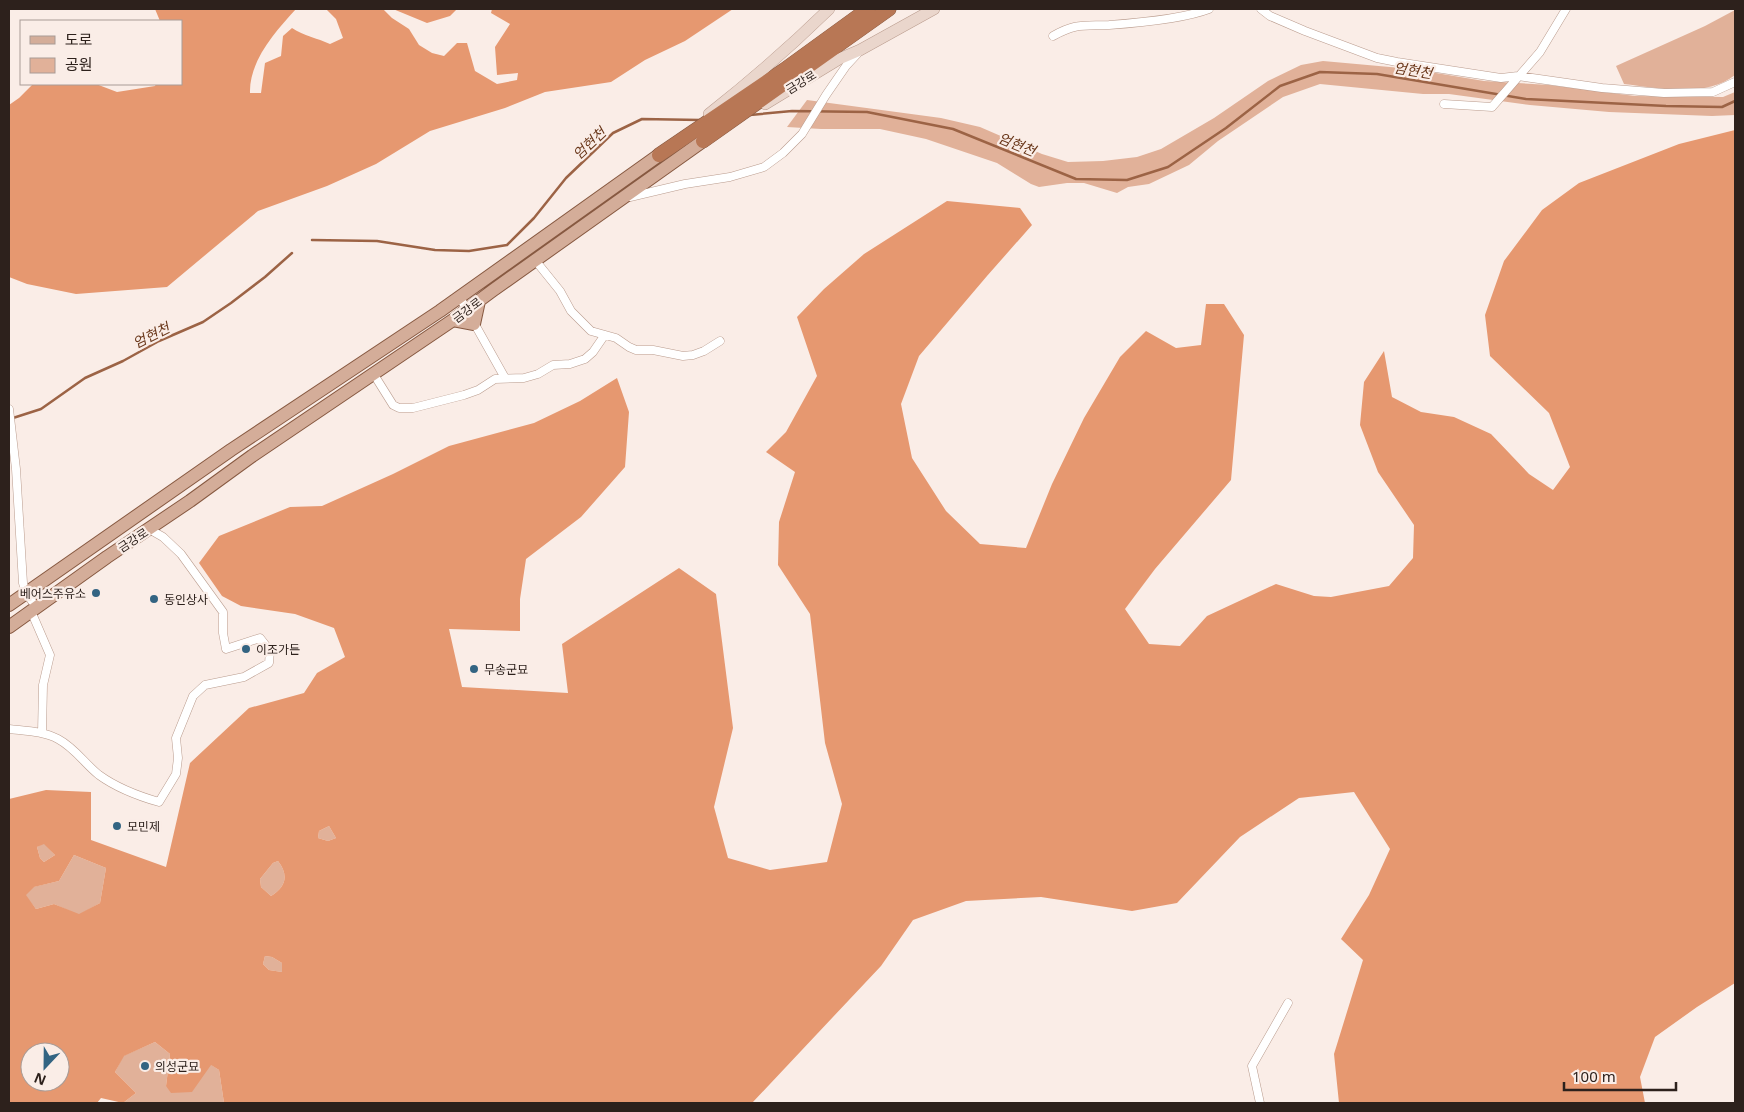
<svg xmlns="http://www.w3.org/2000/svg" width="1744" height="1112" font-family="'Noto Sans','Noto Sans KR',sans-serif">
<style>
.green{fill:#e1b199}
.forest{fill:#e69870;fill-rule:evenodd}
.lines{fill:none;stroke-linecap:round;stroke-linejoin:round}
.stream{stroke:#9c6345;stroke-width:2.5}
.street-casing{stroke:#ba9c8e;stroke-width:9}
.secondary-casing{stroke:#ba9c8e;stroke-width:12}
.primary-casing{stroke:#875941;stroke-width:14}
.highway-casing{stroke:#875941;stroke-width:15}
.street{stroke:#fff;stroke-width:8}
.secondary{stroke:#ead6cc;stroke-width:11}
.primary{stroke:#d4ad99;stroke-width:12}
.highway{stroke:#b87755;stroke-width:14}
.poi-dot{fill:#336482;stroke:#faede7;stroke-width:2}
.labels{text-anchor:middle;dominant-baseline:central;stroke-width:4.5;stroke-linejoin:round;paint-order:stroke}
.street-label{font-size:12px;fill:#2d211c;stroke:#faede7}
.poi-label{font-size:12px;fill:#2d211c;stroke:#faede7;text-anchor:start}
.water-label{font-size:14px;font-style:italic;fill:#693619;stroke:#faede7}
</style>
<rect width="100%" height="100%" fill="#faede7"/>
<!-- green -->
<path class="green" d="M1735,10V75C1707,98 1658,88 1624,84L1616,66L1705,26Z
M1323,61L1412,69L1484,81L1549,85L1635,96L1723,97L1735,92V115L1712,116L1609,112L1530,105L1449,94H1423L1320,84L1283,97L1218,141L1189,165L1149,184L1128,187L1117,193L1084,183H1067L1039,187L1031,184L997,163L926,139L880,129H821L787,127L807,100L941,118L980,127L1042,154L1068,162L1103,161L1137,157L1161,149L1214,118L1268,81L1301,65Z
M329,826L336,838L328,841L318,838L319,831Z
M44,843L55,855L44,862L40,858L37,847Z
M74,855L106,868L100,903L79,915L54,904L36,909L25,895L33,887L59,881Z
M278,861C289,875 286,887 271,896L261,887L260,879L273,863Z
M265,956L272,957L282,963V972L269,970L263,964Z
M155,1042L170,1054L166,1086L192,1091L210,1064L219,1070L224,1103H123L136,1093L115,1072L123,1056Z"/>
<!-- forest -->
<path class="forest" d="M155,9H296C275,32 249,61 250,93H261L265,63L281,56L283,36L292,28C304,36 317,38 330,44L343,38L336,19L326,9H383L392,18L409,29L419,45L432,53L444,56L457,43H467L475,71L497,84L517,80L518,73L497,75L495,47L510,24L491,13L492,9H733L685,41L645,60L611,82L545,92L505,108L430,131L376,164L327,186L258,211L167,287L76,294L27,284L9,277V105L19,98L33,84H96L117,92L155,86L156,84H181V21H160Z
M393,9H457L450,16L427,23Z
M1735,130V983L1697,1007L1655,1037L1640,1077L1645,1103H1339L1334,1054L1363,960L1341,939L1369,895L1390,849L1354,792L1299,798L1240,837L1177,903L1132,911L1041,897L966,901L913,920L881,966L752,1103H224L219,1070L211,1065L192,1092L171,1093L166,1086L170,1054L155,1042L124,1056L115,1072L136,1093L123,1103L101,1098L97,1103H9V799L46,790L91,792V840L166,867L190,763L249,708L304,693L317,673L345,657L334,628L295,614L241,606L222,596L199,563L219,536L290,507L322,506L393,474L449,446L534,423L580,401L617,378L629,412L625,467L581,517L526,559L520,599V631L449,629L462,687L568,693L562,644L679,568L716,594L733,728L714,807L728,858L770,870L827,862L842,804L825,743L810,614L778,565L779,522L795,472L766,452L786,432L817,376L797,317L824,289L864,254L947,201L1020,208L1032,225L987,276L919,356L901,404L912,458L946,511L980,544L1026,548L1052,484L1084,418L1120,357L1146,331L1176,348L1201,345L1206,304H1224L1244,335L1231,480L1155,569L1125,609L1149,644L1180,646L1207,616L1276,584L1314,596L1331,597L1389,586L1413,558L1414,525L1378,472L1360,425L1364,382L1384,351L1392,397L1421,412L1454,417L1491,434L1529,474L1553,490L1570,467L1549,413L1490,356L1485,315L1504,261L1542,210L1579,183L1679,144ZM329,826L336,838L328,841L318,838L319,831ZM44,844L55,855L44,862L40,858L37,847ZM74,855L106,868L100,903L79,914L54,904L36,909L26,895L34,887L59,881ZM278,861C289,875 286,887 271,896L261,887L260,879L273,863ZM265,956L272,957L282,963V972L269,970L263,964ZM30,1052H60V1082H30Z"/>
<g class="lines">
<!-- stream -->
<path class="stream" d="M750,115L792,111L867,112L953,129L1076,179L1127,180L1168,167L1226,128L1280,86L1320,72L1377,74L1526,99L1666,106L1722,107L1735,101
M312,240L377,241L435,250L469,251L507,245L534,218L566,178L613,133L642,119L700,120
M13,418L41,409L85,378L123,361L159,341L203,322L231,303L265,277L292,253"/>
<defs>
<path id="street" d="M1261,9L1270,16L1305,31L1377,58L1397,62L1501,78L1518,76L1602,88L1664,93L1713,92L1735,82
M1053,36C1076,23 1083,26 1109,25C1137,23 1183,19 1209,9
M1444,104L1492,107L1540,52L1566,9
M630,197L685,184L730,177L764,167L783,153L802,134L826,95L846,66L858,53
M535,260L560,291L571,311L591,331L616,338L629,347L636,350H653L683,356L693,355L704,351L720,341
M459,296L505,378
M373,373L393,405L399,408H413L464,395L478,390L495,379L524,378L538,374L553,365L570,364L585,359L593,352L604,336
M9,409L16,469L23,583L26,593L37,608
M31,611L50,655L43,685L42,733
M9,729C25,731 43,731 58,739C75,748 85,764 99,775C117,788 138,796 159,802L176,774L178,758L176,738L193,696L205,685L244,677L269,663L270,651L260,638L226,649L223,633V612L181,554L163,537L149,529
M1260,1103L1252,1066L1288,1003"/>
<path id="secondary" d="M765,104L839,59L860,50L934,9
M709,114C751,81 791,46 829,9"/>
<path id="primary" d="M453,320L474,324L479,301
M9,605L231,450L440,311L659,155
M9,627L107,557L190,501L252,456L453,320L492,291L703,141"/>
<path id="highway" d="M703,141L889,9
M659,155L784,70L868,9"/>
</defs>
<!-- street casing -->
<use href="#street" class="street-casing"/>
<!-- secondary casing -->
<use href="#secondary" class="secondary-casing"/>
<!-- primary casing -->
<use href="#primary" class="primary-casing"/>
<!-- highway casing -->
<use href="#highway" class="highway-casing"/>
<!-- street -->
<use href="#street" class="street"/>
<!-- secondary -->
<use href="#secondary" class="secondary"/>
<!-- primary -->
<use href="#primary" class="primary"/>
<!-- highway -->
<use href="#highway" class="highway"/>
</g>
<!-- markers -->
<g class="poi-dot">
<circle cx="96" cy="593" r="5"/>
<circle cx="154" cy="599" r="5"/>
<circle cx="246" cy="649" r="5"/>
<circle cx="474" cy="669" r="5"/>
<circle cx="117" cy="826" r="5"/>
<circle cx="145" cy="1066" r="5"/>
</g>
<g class="labels">
<!-- street labels -->
<g class="street-label">
<text transform="translate(801 82) rotate(-32)">금강로</text>
<text transform="translate(467 310) rotate(-37)">금강로</text>
<text transform="translate(133 540) rotate(-33)">금강로</text>
</g>
<!-- poi labels -->
<g class="poi-label">
<text x="86" y="593" text-anchor="end">베어스주유소</text>
<text x="164" y="599">동인상사</text>
<text x="256" y="649">이조가든</text>
<text x="484" y="669">무송군묘</text>
<text x="127" y="826">모민제</text>
<text x="155" y="1066">의성군묘</text>
</g>
<!-- water labels -->
<g class="water-label">
<text transform="translate(1413 70) rotate(9)">엄현천</text>
<text transform="translate(589 143) rotate(-43)">엄현천</text>
<text transform="translate(1017 144) rotate(22)">엄현천</text>
<text transform="translate(151 335) rotate(-26)">엄현천</text>
</g>
</g>
<!-- border -->
<rect width="1744" height="1112" fill="none" stroke="#2d211c" stroke-width="20"/>
<!-- legend -->
<rect x="20" y="20" width="162" height="65" fill="#faede7" stroke="#a89b96"/>
<rect x="30" y="36" width="25" height="8" fill="#d4ad99" stroke="#a89b96"/>
<text x="65" y="45" font-size="15" fill="#2d211c">도로</text>
<rect x="30" y="58" width="25" height="15" fill="#e1b199" stroke="#a89b96"/>
<text x="65" y="70" font-size="15" fill="#2d211c">공원</text>
<!-- north arrow -->
<g transform="translate(45 1067) rotate(202)"><circle r="24" fill="#faede7" stroke="#a89b96"/>
<path d="M0-4L9 19L0 12L-9 19Z" fill="#336482"/>
<text y="-8" font-size="14" font-weight="bold" text-anchor="middle" fill="#2d211c">N</text>
</g>
<!-- scale -->
<path d="M1564 1082v8h112v-8" fill="none" stroke="#2d211c" stroke-width="2.5"/>
<text x="1572" y="1082" font-size="15" fill="#2d211c" stroke="#faede7" stroke-width="4" paint-order="stroke">100 m</text>
</svg>
